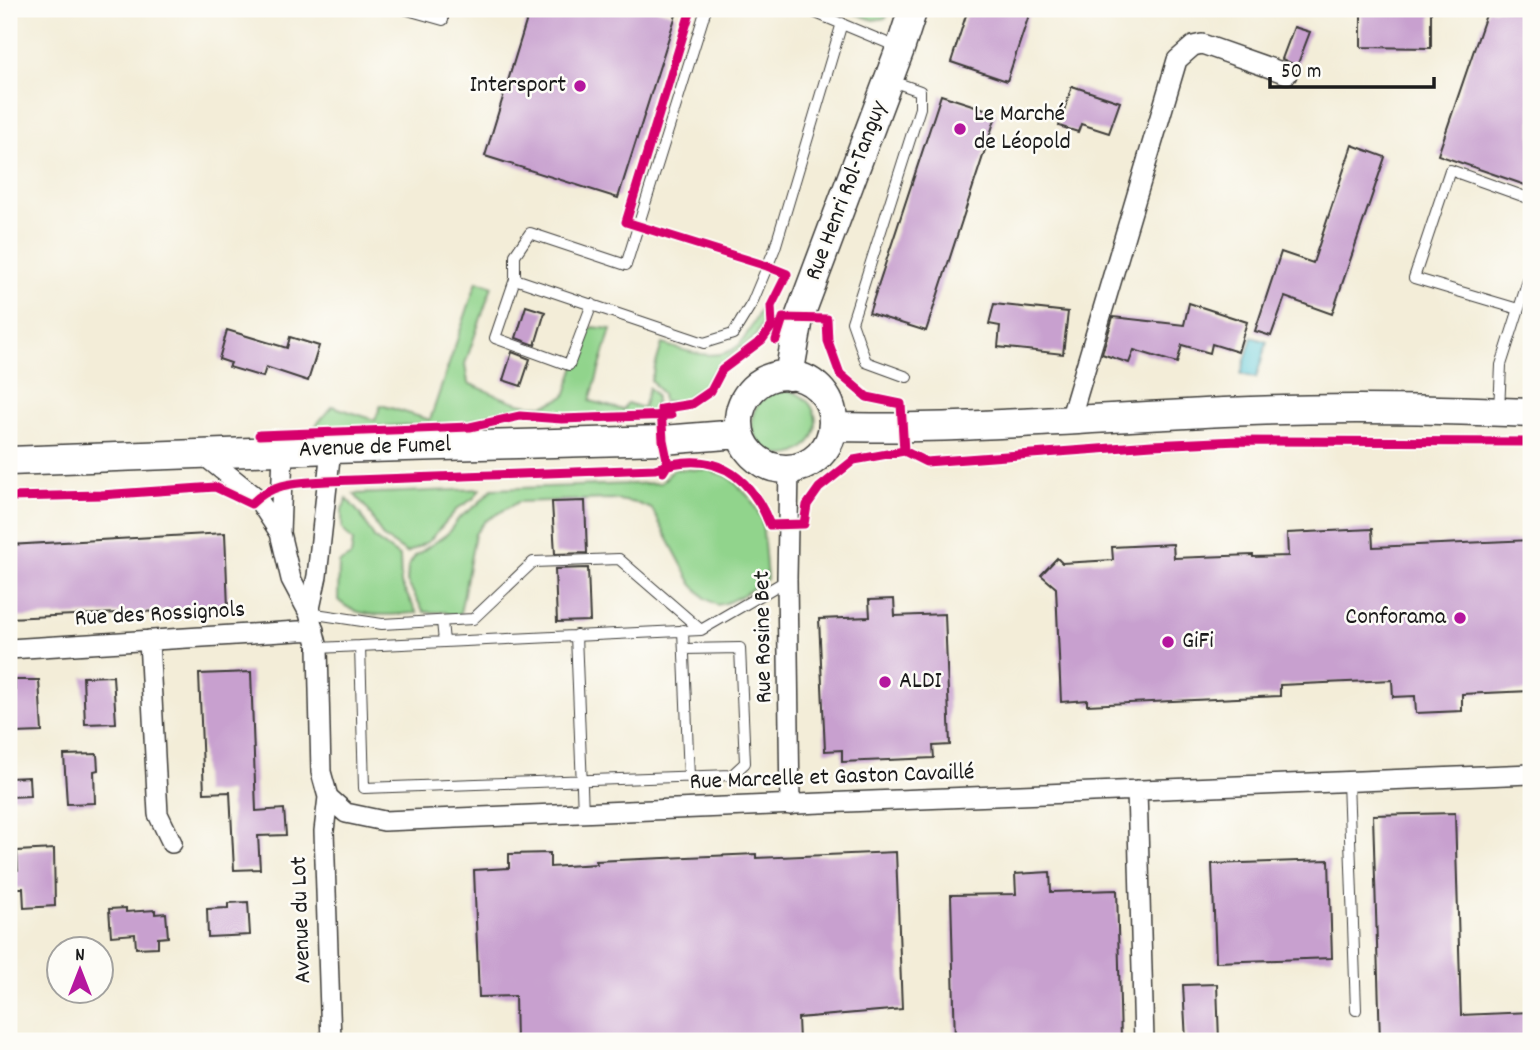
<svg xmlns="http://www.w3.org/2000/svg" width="1540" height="1050" font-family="Dekko,sans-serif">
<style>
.green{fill:#91d48c;stroke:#567854;stroke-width:2}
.water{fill:#5dc8d7;stroke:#3c727a;stroke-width:2}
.building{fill:#c8a0cf}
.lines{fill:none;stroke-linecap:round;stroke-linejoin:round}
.lane-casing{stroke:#3c3b38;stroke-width:12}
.street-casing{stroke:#3c3b38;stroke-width:22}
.secondary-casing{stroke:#3c3b38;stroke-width:31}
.lane{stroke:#fff;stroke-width:10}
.street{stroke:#fff;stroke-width:19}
.secondary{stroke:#fff;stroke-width:28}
.cycleway-casing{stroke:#fdfcf7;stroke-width:13}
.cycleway{stroke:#d6006c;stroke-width:9}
.poi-dot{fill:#b5179e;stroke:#fdfcf7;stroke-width:2.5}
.labels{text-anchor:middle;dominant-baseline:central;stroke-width:5;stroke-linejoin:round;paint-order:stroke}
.poi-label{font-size:24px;fill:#1c1c1c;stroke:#fdfcf7;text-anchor:start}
.street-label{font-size:24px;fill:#1c1c1c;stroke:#fdfcf7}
</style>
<rect width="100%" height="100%" fill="#fdfcf7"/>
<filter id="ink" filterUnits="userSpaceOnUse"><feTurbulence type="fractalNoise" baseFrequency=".0143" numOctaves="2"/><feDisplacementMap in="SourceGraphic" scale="14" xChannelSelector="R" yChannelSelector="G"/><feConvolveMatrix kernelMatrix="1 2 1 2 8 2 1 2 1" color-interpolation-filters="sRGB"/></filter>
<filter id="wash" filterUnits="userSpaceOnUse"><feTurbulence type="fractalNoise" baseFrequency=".00686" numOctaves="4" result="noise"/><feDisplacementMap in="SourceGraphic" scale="28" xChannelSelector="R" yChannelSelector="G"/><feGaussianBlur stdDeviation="1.57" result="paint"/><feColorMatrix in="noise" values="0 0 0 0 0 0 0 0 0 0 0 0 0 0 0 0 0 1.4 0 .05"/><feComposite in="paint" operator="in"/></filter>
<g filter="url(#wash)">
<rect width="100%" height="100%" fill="#f3edd8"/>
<!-- green -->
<path class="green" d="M858,9H890L886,18L873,20L856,14Z
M477,281L492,286L465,364L468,383C491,392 518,408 544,405C551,404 558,399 565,396L586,334L593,327L611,329L590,401L623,410L627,403L643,408L649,388L656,395L655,415H563L516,410L496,412L464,423L313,429L332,406L375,420L381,405L430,420Z
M762,307L765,319L755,337L715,369L703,386L683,400L663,402L662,394L651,380L662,344C685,350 716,364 738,346C746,339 756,317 762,307Z
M752 423a32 32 0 1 1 64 0a32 32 0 1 1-64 0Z
M674,469L708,470L729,477L750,498L762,519L767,579L741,596L726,603L717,605L705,598L692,584L652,509L636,503L612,499L518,502L485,521L475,534L460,614L452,616L445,612H424L407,582L408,567L415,556L447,534L459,518L478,504L492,489L661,483Z
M480,489L474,498L457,509L429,541L407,553L382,536L368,510L354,494Z
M347,499L360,514L375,539L400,557L401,584L417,613C390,614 359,621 338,600L339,563L351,556L353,541L342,529V509Z"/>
<!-- water -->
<path class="water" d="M1252,337L1267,342L1256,378L1241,374Z"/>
<g id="blocks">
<!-- building -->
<path class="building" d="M530,9H656L676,15L618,198L485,156Z
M968,9H1031L1007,81L951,62Z
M1361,9H1431V48L1361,47Z
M1488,9H1531V187L1438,155Z
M1294,27L1310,32L1297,66L1282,59Z
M1072,86L1120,102L1109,133L1081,124L1078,132L1059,126Z
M941,95L997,113L926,331L869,313Z
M1352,145L1385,157L1332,314L1285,297L1271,336L1255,331L1281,252L1313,263Z
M1189,303L1247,322L1238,352L1212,344L1210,353L1182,345L1177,363L1134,350L1129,363L1102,354L1113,317L1184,325Z
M994,304L1068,312L1063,354L998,347L1000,326L989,324Z
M526,306L545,312L535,345L516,338Z
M227,330L287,348L290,337L319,346L308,381L266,367L263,377L229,367L231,363L219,359Z
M512,352L530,359L521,386L503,380Z
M585,501L587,553L555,554L552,502Z
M1372,529L1373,547L1531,540V691L1462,694V711L1416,713L1415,696L1393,697L1392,680L1280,685V696L1087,705V700L1061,702L1056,588L1041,575L1057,558L1062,563L1113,560L1112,547L1173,544L1174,558L1253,555V557L1288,556L1287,533Z
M225,533L228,608L9,618V545Z
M588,568L590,621L557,622L555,569Z
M894,599L895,616L945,614L950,745L933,746L934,758L842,762V750L825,751L819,619L870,617L869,600Z
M251,672L256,811L284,809L286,835L258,836L260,869L234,870L230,792L204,793L199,674Z
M113,676L116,723L85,724L83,677Z
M15,680H39L42,732L14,733L13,696H15Z
M97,754L98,770L94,771L95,803L67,804L64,755Z
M29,777L30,796L9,797V778Z
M1455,813L1461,1015L1531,1012V1041H1380L1373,815Z
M54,849L55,906L24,908L23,888H13L12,871L18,870L17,851Z
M896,852L902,1009L798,1018L799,1041H516L515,996L479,997L474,870L509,868V854L550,853V867L597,864L596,861L756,854V858Z
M1329,860L1332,958L1216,962L1212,864Z
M1050,872L1051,892L1117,890L1121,1041H955L951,895L1016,894L1015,874Z
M248,902L250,935L208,937L207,909L228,908V903Z
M126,908V912L155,910V914L166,913L168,937L158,938V947L136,948L135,934L111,936L109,909Z
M1217,984L1219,1041H1186L1183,985Z"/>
</g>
</g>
<g filter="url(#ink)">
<use href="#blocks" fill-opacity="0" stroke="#3c3b38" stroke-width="2"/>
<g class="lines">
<defs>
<path id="lane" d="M404,9L443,20
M806,9L897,47
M889,80L920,91V108L852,322L866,362L907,377
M515,279L704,343L733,334L752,303L775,248L842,23
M592,304L569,365L495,338L515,279V255L530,233L626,265L706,9
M1518,309L1414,278L1450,170L1531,199
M1499,411L1501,365L1531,271
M309,613L382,624L473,619L533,562L619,559L701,630
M442,621L444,642
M683,630L689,777
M576,635L583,813
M360,646L364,788L732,775L745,763L740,648L684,649
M318,648L701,630L787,580
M1348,781L1356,1010"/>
<path id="street" d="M1070,420L1177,60L1193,46L1202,44L1287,74
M283,451L280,533L291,579L309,613L317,576L331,449
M201,453L257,498L280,533
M789,469L787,579L790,805
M309,613L318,648L321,772L328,797L346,813L384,821L1531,774
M149,640L158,814L172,843
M9,649L314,630
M1137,790L1144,1041
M328,797L324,831L331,1041"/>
<path id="secondary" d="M739 422a47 47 0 1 1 94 0a47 47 0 1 1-94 0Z
M789,376L799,318L900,49L913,9
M833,427C972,430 1112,416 1251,411C1344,407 1438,409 1531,413
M9,461L331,449L663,440L740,434"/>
</defs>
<!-- lane casing -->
<use href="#lane" class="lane-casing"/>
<!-- street casing -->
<use href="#street" class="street-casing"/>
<!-- secondary casing -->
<use href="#secondary" class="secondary-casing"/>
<!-- lane -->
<use href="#lane" class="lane"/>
<!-- street -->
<use href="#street" class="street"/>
<!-- secondary -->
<use href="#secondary" class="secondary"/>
<defs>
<path id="cycleway" d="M776,340L783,318L827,319L828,341L840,374L867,397L901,404L904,451
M259,435L470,427L520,416L562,419L671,415
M663,472L668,464L663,440L661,409L692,404L711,391L722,370L762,340L772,326L771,306L787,274L767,266L626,222L691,9
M9,497L101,495L215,487L251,504C273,482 297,483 327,481L655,469C711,449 749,472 770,525L804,524L807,505L819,488L854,460L904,451L926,462L1152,445L1238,441L1531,442"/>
</defs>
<!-- cycleway casing -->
<use href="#cycleway" class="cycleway-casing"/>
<!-- cycleway -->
<use href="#cycleway" class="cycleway"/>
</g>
</g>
<!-- markers -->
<g class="poi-dot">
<circle cx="580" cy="86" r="7"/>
<circle cx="960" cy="129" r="7"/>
<circle cx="1460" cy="618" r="7"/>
<circle cx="1168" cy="642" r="7"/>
<circle cx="885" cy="682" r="7"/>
</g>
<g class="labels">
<!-- poi labels -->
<g class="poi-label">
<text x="566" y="86" text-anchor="end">Intersport</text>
<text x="974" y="115">Le Marché<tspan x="974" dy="28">de Léopold</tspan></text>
<text x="1446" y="618" text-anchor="end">Conforama</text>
<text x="1182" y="642">GiFi</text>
<text x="899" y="682">ALDI</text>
</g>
<!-- street labels -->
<g class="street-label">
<text transform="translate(847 191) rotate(-69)">Rue Henri Rol-Tanguy</text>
<text transform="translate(375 448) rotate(-2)">Avenue de Fumel</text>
<text transform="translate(160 615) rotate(-3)">Rue des Rossignols</text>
<text transform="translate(764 637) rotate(-91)">Rue Rosine Bet</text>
<text transform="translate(832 778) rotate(-2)">Rue Marcelle et Gaston Cavaillé</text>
<text transform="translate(302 920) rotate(-92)">Avenue du Lot</text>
</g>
</g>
<!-- margin -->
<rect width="1540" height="1050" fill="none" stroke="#fdfcf7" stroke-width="35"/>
<!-- north arrow -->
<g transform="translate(80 970)"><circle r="33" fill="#fdfcf7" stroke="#a3a29f" stroke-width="2"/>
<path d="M0-5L12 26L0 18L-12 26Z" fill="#b5179e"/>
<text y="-10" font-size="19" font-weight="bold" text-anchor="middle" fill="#1c1c1c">N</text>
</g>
<!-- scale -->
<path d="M1270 77v10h164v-10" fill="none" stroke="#1c1c1c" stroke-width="3.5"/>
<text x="1281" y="77" font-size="21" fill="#1c1c1c" stroke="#fdfcf7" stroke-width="5" paint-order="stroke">50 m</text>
</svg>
